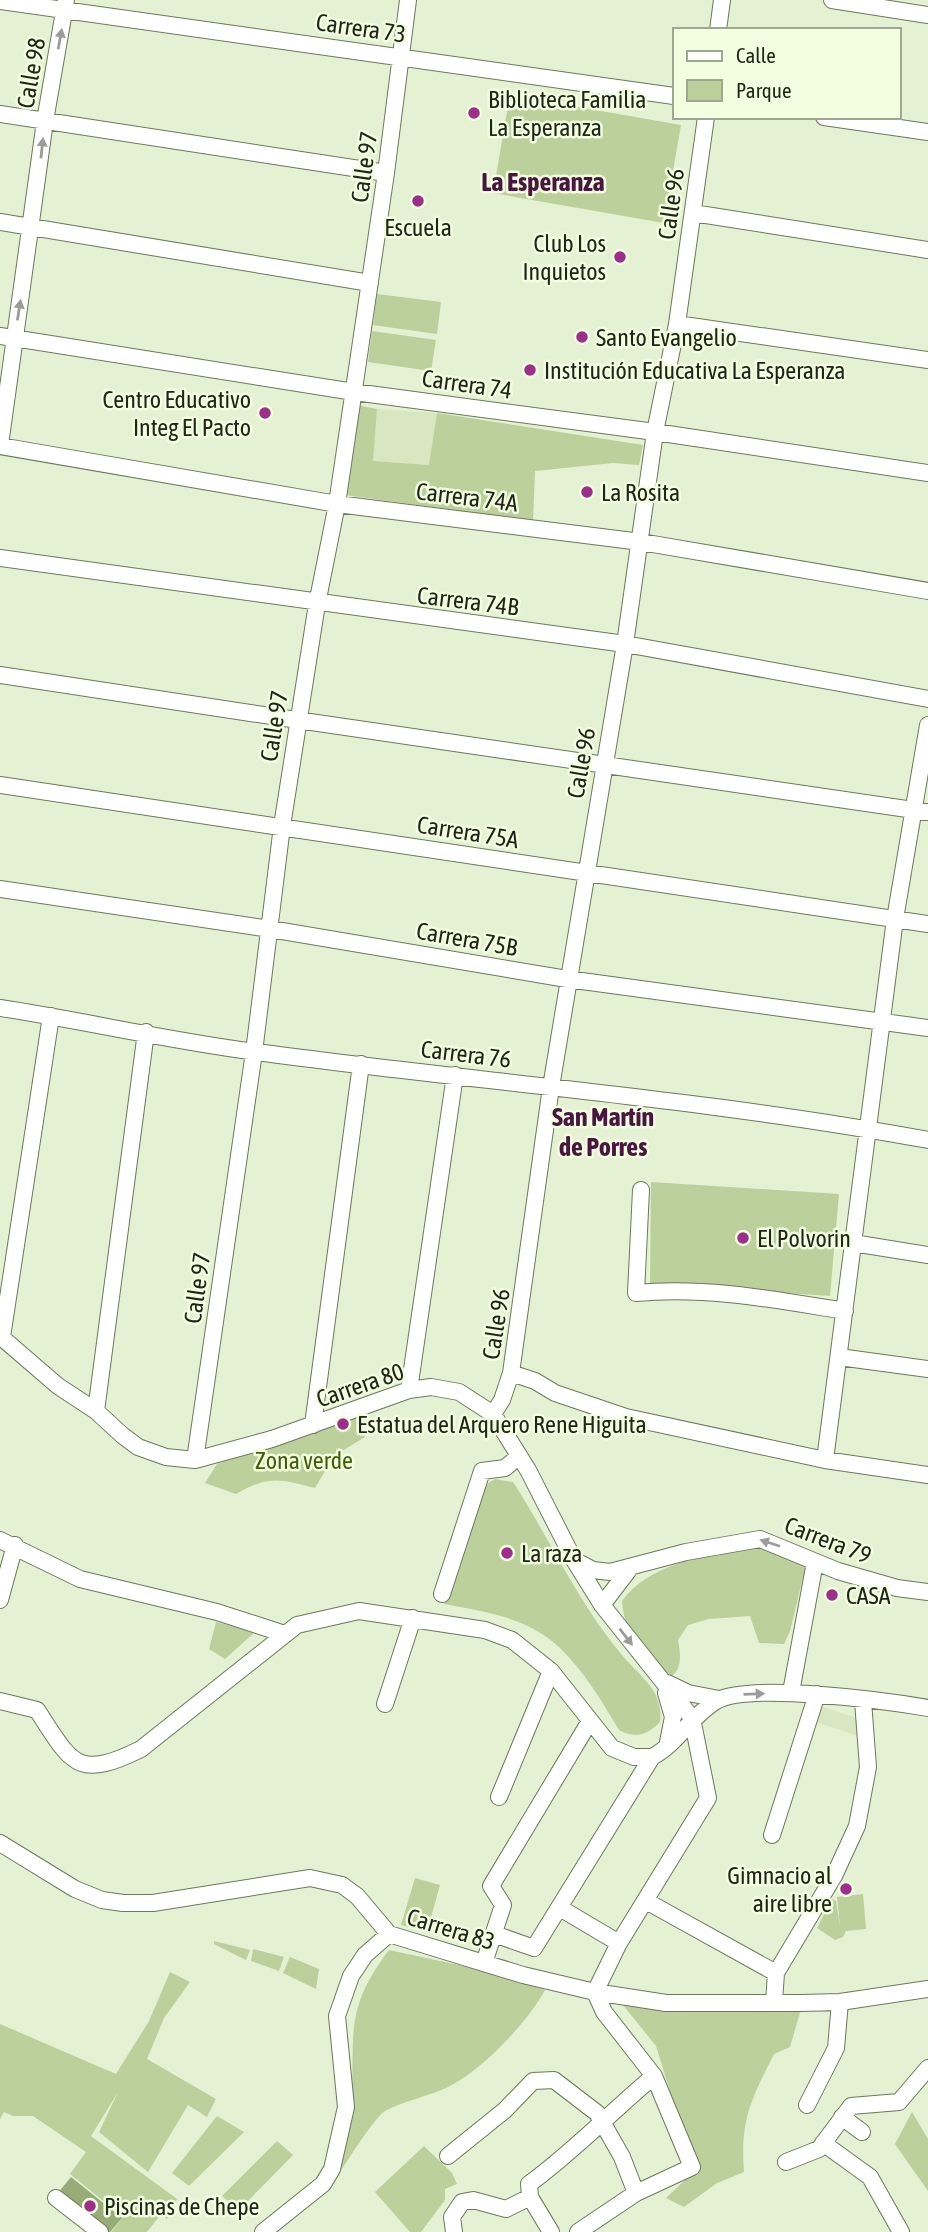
<svg xmlns="http://www.w3.org/2000/svg" width="928" height="2232" font-family="'Asap Condensed',sans-serif">
<style>
.built{fill:#d8e7c1}
.green{fill:#bcd09c}
.water{fill:#97ac76}
.lines{fill:none;stroke-linecap:round;stroke-linejoin:round}
.minor-casing{stroke:#6d785c;stroke-width:18}
.minor{stroke:#fff;stroke-width:16}
.oneway{fill:#9b9c98}
.poi-dot{fill:#9e2e8c;stroke:#f2fedf;stroke-width:2.5}
.labels{text-anchor:middle;dominant-baseline:central;stroke-width:5;stroke-linejoin:round;paint-order:stroke}
.street-label{font-size:24px;fill:#202419;stroke:#f2fedf}
.poi-label{font-size:24px;fill:#202419;stroke:#f2fedf;text-anchor:start}
.park-label{font-size:24px;fill:#455c04;stroke:#f2fedf}
.neighbourhood-label{font-size:26px;font-weight:bold;fill:#4a1541;stroke:#f2fedf}
</style>
<rect width="100%" height="100%" fill="#e4f1d2"/>
<!-- built -->
<path class="built" d="M377,409L437,413L430,465L372,461Z
M820,1706L857,1718L858,1736L816,1722Z"/>
<!-- green -->
<path class="green" d="M510,95L681,125L664,223L493,193Z
M377,294L441,302L437,334L373,325Z
M372,331L436,340L431,371L368,362Z
M357,405L377,409L373,461L429,465L437,413L643,445L639,465L613,463L535,471L533,521L345,495Z
M651,1182L839,1194L830,1296L650,1284Z
M363,1413L365,1437L334,1456L315,1488C280,1479 269,1475 236,1494L205,1483L217,1464Z
M495,1479L513,1482C550,1539 578,1603 622,1655C640,1677 664,1690 660,1722C647,1735 636,1739 619,1730C600,1698 574,1654 542,1634C513,1615 476,1610 444,1604L485,1485Z
M744,1545L767,1546L806,1565L790,1631L784,1644L759,1643L750,1616L709,1619L688,1625L678,1640C681,1657 683,1671 666,1680C645,1656 624,1634 622,1601C649,1564 702,1557 744,1545Z
M216,1622L255,1632L225,1659L209,1649Z
M415,1878L440,1885L427,1932L401,1925Z
M863,1894L866,1929L846,1931L843,1937L835,1940L817,1928L832,1899L836,1901L840,1927L837,1897Z
M214,1941L250,1950L246,1960L214,1944Z
M253,1949L284,1957L279,1971L251,1961Z
M389,1950L482,1970L545,1990C527,2023 481,2072 446,2088C426,2097 403,2101 385,2111C374,2118 346,2163 337,2177C344,2151 352,2124 352,2097C354,2030 346,2007 389,1950Z
M290,1957L319,1969L316,1989L283,1973Z
M170,1972L190,1982L164,2018L147,2059L216,2099L207,2117L188,2105L148,2172L99,2132L118,2092L91,2136L177,2199L167,2219L161,2214L147,2232H111L123,2217L70,2174L86,2152L33,2116H13L4,2112L0,2119V2024L116,2074L149,2021Z
M623,2005L801,2009L790,2047L774,2054C751,2100 740,2120 744,2172L717,2183L684,2207L666,2198L688,2177L682,2130L656,2046Z
M912,2112L928,2139V2191L895,2144Z
M217,2116L244,2132L189,2186L172,2173Z
M277,2141L293,2155L239,2210L222,2196Z
M424,2146L452,2173L457,2184L445,2189V2200L421,2232H410L375,2192Z"/>
<!-- water -->
<path class="water" d="M71,2177L122,2218L110,2232H105L57,2194Z"/>
<g class="lines">
<defs>
<path id="minor" d="M832,0L928,15
M0,1L674,96
M718,30L722,0
M0,114L386,173
M824,117L928,132
M693,213L928,250
M0,222L370,283
M677,324L928,360
M0,336L354,392L655,432L928,473
M0,445L45,121L66,0
M0,446L337,504L641,542L928,591
M0,558L625,644L928,699
M0,675C309,723 619,767 928,812
M0,785L928,924
M0,889L270,929L567,979L928,1028
M0,1008C85,1021 170,1041 256,1052C479,1082 706,1099 928,1140
M641,1190L636,1293C706,1286 776,1300 845,1311
M853,1243L928,1255
M0,1336L58,1386L96,1411L122,1435L138,1447L166,1457L195,1460L272,1439L409,1390L431,1387L459,1392L493,1414L528,1470L574,1560L602,1605L692,1718L708,1798L619,1943L595,1992L604,2012L654,2076L692,2167L636,2193L578,2232
M2,1337L51,1016
M839,1357L928,1369
M511,1373L535,1381L555,1393L626,1417L825,1460L928,1475
M409,1390L455,1075
M96,1411L146,1032
M493,1414L502,1400L511,1373L551,1087L625,644L655,432L677,324L706,117
M313,1425L361,1064
M195,1460L254,1052L282,826L317,604L337,504L386,173L408,0
M825,1460L895,919L928,725
M0,1540L80,1579L217,1612L285,1634
M574,1560L593,1570L610,1572L686,1552L760,1539L838,1571L897,1588L928,1592
M442,1594L482,1471L505,1468L519,1456
M0,1600L15,1545
M602,1605L631,1567
M667,1683L688,1693L719,1699
M791,1692L815,1562
M666,1693L673,1717L668,1742
M0,1701L37,1710C72,1763 76,1781 141,1749L297,1625L359,1611L485,1630L512,1640L551,1671L612,1748L634,1757H652
M385,1704L413,1618
M499,1797L551,1671
M772,1835L817,1694
M0,1843L75,1889L102,1900L123,1903H153L310,1878L342,1885L357,1896L389,1934L523,1975L595,1992L666,2003H801L840,2002L928,1989
M646,1901L776,1973
M560,1908L619,1943
M494,1934L534,1948L652,1757C676,1745 690,1717 716,1701C749,1682 887,1701 928,1708
M484,1963L503,1905L491,1886L590,1721
M774,2002L776,1973L834,1876L857,1826L868,1767L863,1701
M807,2105L836,2048L840,2002
M842,2117L862,2132
M823,2143L870,2177L901,2232
M448,2156L505,2110L533,2081L554,2080L597,2113L622,2157L636,2193
M786,2162L819,2149L851,2106L899,2102L928,2068
M530,2197L551,2232
M56,2198L100,2232
M263,2232L323,2184L332,2169L346,2107L337,2016L351,1976L365,1955L389,1934
M454,2232L452,2217L462,2202L473,2200L506,2209L530,2197L529,2184C573,2152 611,2112 654,2076"/>
</defs>
<!-- minor casing -->
<use href="#minor" class="minor-casing"/>
<!-- minor -->
<use href="#minor" class="minor"/>
</g>
<!-- one-way arrows -->
<defs><path id="oneway-solid" d="M-6-.8H1V-3.2L6.5 0L1 3.2V.8H-6Z" transform="scale(1.75)"/></defs>
<g class="oneway">
<use href="#oneway-solid" transform="translate(60 39) rotate(-80)"/>
<use href="#oneway-solid" transform="translate(42 148) rotate(-84)"/>
<use href="#oneway-solid" transform="translate(19 310) rotate(-81)"/>
<use href="#oneway-solid" transform="translate(770 1543) rotate(-162)"/>
<use href="#oneway-solid" transform="translate(626 1637) rotate(52)"/>
<use href="#oneway-solid" transform="translate(754 1694) rotate(-2)"/>
</g>
<!-- markers -->
<g class="poi-dot">
<circle cx="474" cy="113" r="7"/>
<circle cx="418" cy="201" r="7"/>
<circle cx="620" cy="257" r="7"/>
<circle cx="582" cy="337" r="7"/>
<circle cx="530" cy="370" r="7"/>
<circle cx="265" cy="413" r="7"/>
<circle cx="587" cy="492" r="7"/>
<circle cx="743" cy="1238" r="7"/>
<circle cx="343" cy="1424" r="7"/>
<circle cx="507" cy="1553" r="7"/>
<circle cx="832" cy="1595" r="7"/>
<circle cx="846" cy="1889" r="7"/>
<circle cx="90" cy="2206" r="7"/>
</g>
<g class="labels">
<!-- street labels -->
<g class="street-label">
<text transform="translate(361 28) rotate(8)">Carrera 73</text>
<text transform="translate(31 73) rotate(-80)">Calle 98</text>
<text transform="translate(364 167) rotate(-82)">Calle 97</text>
<text transform="translate(671 204) rotate(-82)">Calle 96</text>
<text transform="translate(467 384) rotate(8)">Carrera 74</text>
<text transform="translate(467 497) rotate(7)">Carrera 74A</text>
<text transform="translate(468 601) rotate(7)">Carrera 74B</text>
<text transform="translate(274 726) rotate(-81)">Calle 97</text>
<text transform="translate(581 763) rotate(-80)">Calle 96</text>
<text transform="translate(468 832) rotate(9)">Carrera 75A</text>
<text transform="translate(467 939) rotate(10)">Carrera 75B</text>
<text transform="translate(466 1054) rotate(7)">Carrera 76</text>
<text transform="translate(197 1288) rotate(-82)">Calle 97</text>
<text transform="translate(496 1324) rotate(-81)">Calle 96</text>
<text transform="translate(360 1385) rotate(-19)">Carrera 80</text>
<text transform="translate(828 1540) rotate(21)">Carrera 79</text>
<text transform="translate(451 1929) rotate(17)">Carrera 83</text>
</g>
<!-- poi labels -->
<g class="poi-label">
<text x="488" y="99">Biblioteca Familia<tspan x="488" dy="28">La Esperanza</tspan></text>
<text x="418" y="227" text-anchor="middle">Escuela</text>
<text x="606" y="243" text-anchor="end">Club Los<tspan x="606" dy="28">Inquietos</tspan></text>
<text x="596" y="337">Santo Evangelio</text>
<text x="544" y="370">Institución Educativa La Esperanza</text>
<text x="251" y="399" text-anchor="end">Centro Educativo<tspan x="251" dy="28">Integ El Pacto</tspan></text>
<text x="601" y="492">La Rosita</text>
<text x="757" y="1238">El Polvorin</text>
<text x="357" y="1424">Estatua del Arquero Rene Higuita</text>
<text x="521" y="1553">La raza</text>
<text x="846" y="1595">CASA</text>
<text x="832" y="1875" text-anchor="end">Gimnacio al<tspan x="832" dy="28">aire libre</tspan></text>
<text x="104" y="2206">Piscinas de Chepe</text>
</g>
<!-- park labels -->
<g class="park-label">
<text x="304" y="1460">Zona verde</text>
</g>
<!-- neighbourhood labels -->
<g class="neighbourhood-label">
<text x="543" y="182">La Esperanza</text>
<text x="603" y="1117">San Martín<tspan x="603" dy="30">de Porres</tspan></text>
</g>
</g>
<!-- legend -->
<rect x="673" y="28" width="228" height="91" fill="#f2fedf" stroke="#9ea790" stroke-width="2"/>
<rect x="687" y="51" width="35" height="10" fill="#ffffff" stroke="#9ea790" stroke-width="2"/>
<text x="736" y="63" font-size="21" fill="#202419">Calle</text>
<rect x="687" y="80" width="35" height="21" fill="#bcd09c" stroke="#9ea790" stroke-width="2"/>
<text x="736" y="98" font-size="21" fill="#202419">Parque</text>
</svg>
